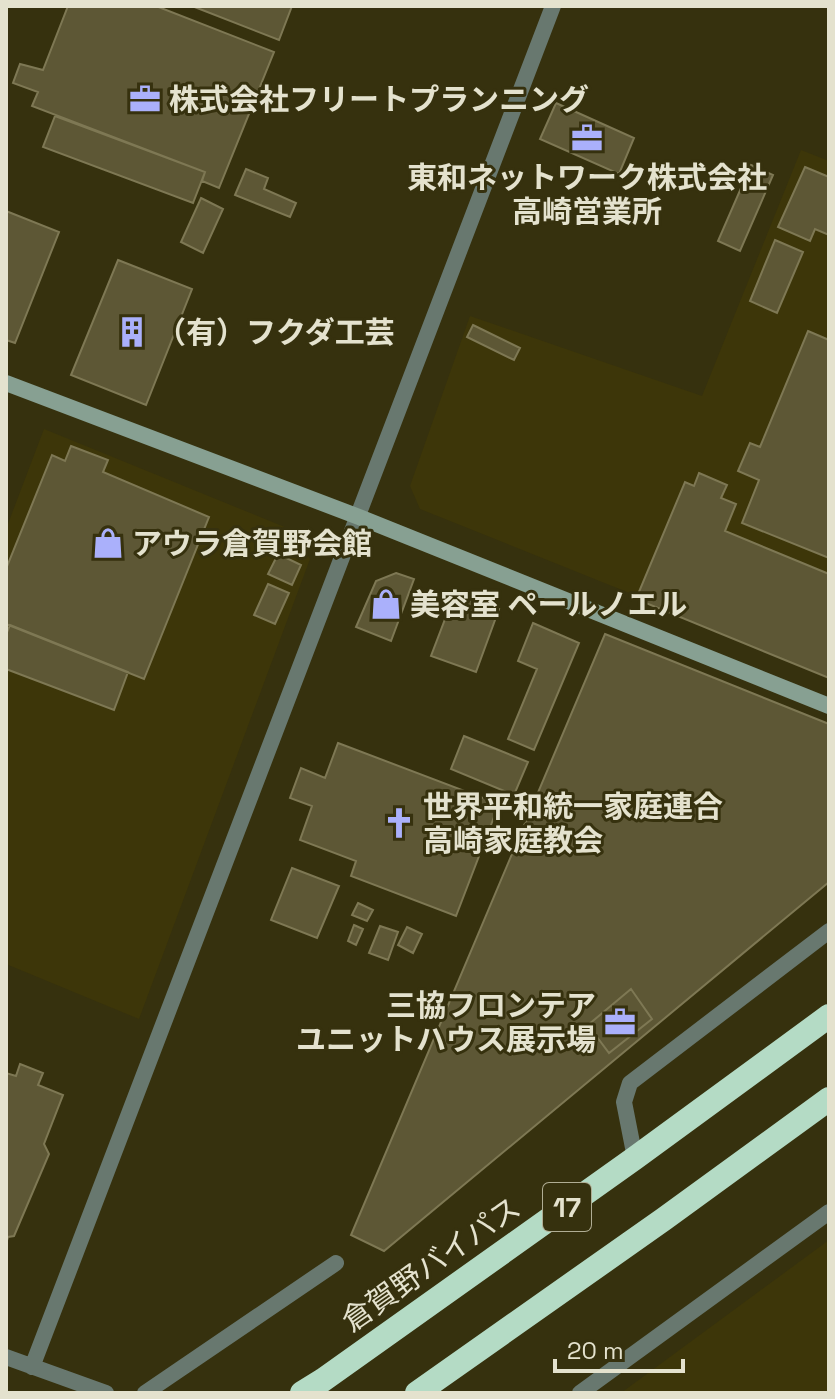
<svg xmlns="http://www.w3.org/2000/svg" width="835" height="1399" font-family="'Space Grotesk','Noto Sans JP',sans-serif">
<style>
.built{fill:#3d3609}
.building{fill:#5d5735;stroke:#7e7854;stroke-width:2}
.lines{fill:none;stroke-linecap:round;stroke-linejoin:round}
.street{stroke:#68786f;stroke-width:16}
.secondary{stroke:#87a092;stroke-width:16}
.highway{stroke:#b4dbc5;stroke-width:24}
.labels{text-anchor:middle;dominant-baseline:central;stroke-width:6;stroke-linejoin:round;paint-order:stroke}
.shield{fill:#36310e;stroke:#b0ad94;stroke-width:2}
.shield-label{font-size:28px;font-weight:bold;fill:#e4e2ce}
.poi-label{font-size:30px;font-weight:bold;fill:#e4e2ce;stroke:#36310e;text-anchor:start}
.street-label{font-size:30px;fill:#e4e2ce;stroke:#36310e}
</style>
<rect width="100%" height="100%" fill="#36310e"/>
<!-- built -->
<path class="built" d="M801,150L829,161V673L420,509L410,486L470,316L702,396Z
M44,429L292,530L310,559L139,1019L6,964V529Z
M829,1240V1393H621Z"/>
<!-- building -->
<path class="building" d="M68,6H156L274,52L219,188L202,181L205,172L32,106L38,92L13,83L20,64L43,70Z
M192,6H292L279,40Z
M556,103L634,138L619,174L540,139Z
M55,116L205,172L193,203L43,147Z
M751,165L773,175L740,251L718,241Z
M805,167L829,177V235L815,229L810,241L778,227Z
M246,169L268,178L264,189L296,203L290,217L235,195Z
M201,198L223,209L203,253L181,242Z
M6,211L59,232L15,343L6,340Z
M775,240L803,252L777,313L750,301Z
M118,260L192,289L146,405L71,375Z
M473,325L520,348L514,360L467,337Z
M808,331L829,340V558L742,523L759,480L738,471L750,443L760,447Z
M71,446L108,460L103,472L209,517L144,679L6,624V569L52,455L65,461Z
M699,473L727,485L721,498L736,504L725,531L829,574V678L636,599L685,482L694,486Z
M278,554L301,565L292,585L268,574Z
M396,573L414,579L391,641L356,627L376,581Z
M268,584L289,593L275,624L254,615Z
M455,593L499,609L476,672L431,656Z
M533,623L579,643L534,750L508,739L537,669L518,661Z
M10,625L128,672L114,710L6,669V635Z
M605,634L829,724V882L384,1251L351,1235Z
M464,736L528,762L514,795L451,769Z
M338,743L499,804L456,916L351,876L356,861L300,840L312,806L290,798L301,768L325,778Z
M292,868L339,886L317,938L271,920Z
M358,903L373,910L367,921L352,915Z
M354,925L363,929L356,945L348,941Z
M380,926L398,932L388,960L369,953Z
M407,927L422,934L413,953L398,945Z
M631,989L652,1019L609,1053L588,1025Z
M20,1064L43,1073L38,1085L63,1095L44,1144L49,1154L14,1236L8,1237L6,1244V1073L16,1076Z"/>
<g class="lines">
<!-- street -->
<path class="street" d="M635,1158L624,1102L630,1083L829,931
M6,1357L106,1393
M32,1367L553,6
M145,1393L336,1263
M580,1393L829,1212"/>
<!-- secondary -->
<path class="secondary" d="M6,383L359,517L829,706"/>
<!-- highway -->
<path class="highway" d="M302,1393L323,1380L635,1158L829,1016
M417,1393L664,1219L829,1099"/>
</g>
<!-- icons -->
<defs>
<symbol id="office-bare" viewBox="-9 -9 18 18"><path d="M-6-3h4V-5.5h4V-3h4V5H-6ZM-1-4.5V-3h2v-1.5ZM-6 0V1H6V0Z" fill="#aab0fb" stroke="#36310e" stroke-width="2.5" paint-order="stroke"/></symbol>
<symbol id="building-bare" viewBox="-9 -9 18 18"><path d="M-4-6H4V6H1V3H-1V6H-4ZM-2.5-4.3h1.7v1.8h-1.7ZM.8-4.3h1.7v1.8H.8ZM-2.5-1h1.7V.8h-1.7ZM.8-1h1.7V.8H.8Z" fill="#aab0fb" stroke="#36310e" stroke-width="2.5" paint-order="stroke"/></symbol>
<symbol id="shop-bare" viewBox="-9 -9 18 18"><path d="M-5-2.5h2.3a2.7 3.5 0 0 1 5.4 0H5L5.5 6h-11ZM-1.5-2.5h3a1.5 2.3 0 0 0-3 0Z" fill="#aab0fb" stroke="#36310e" stroke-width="2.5" paint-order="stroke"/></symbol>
<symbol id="church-bare" viewBox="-9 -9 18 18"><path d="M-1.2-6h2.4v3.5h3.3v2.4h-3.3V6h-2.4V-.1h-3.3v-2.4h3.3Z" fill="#aab0fb" stroke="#36310e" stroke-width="2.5" paint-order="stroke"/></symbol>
</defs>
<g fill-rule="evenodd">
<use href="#office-bare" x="123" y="77" width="44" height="44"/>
<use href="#office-bare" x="565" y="116" width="44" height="44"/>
<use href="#building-bare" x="110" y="310" width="44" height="44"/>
<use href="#shop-bare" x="86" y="521" width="44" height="44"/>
<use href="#shop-bare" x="364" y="582" width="44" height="44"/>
<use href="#church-bare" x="377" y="801" width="44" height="44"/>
<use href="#office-bare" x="598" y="1000" width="44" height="44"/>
</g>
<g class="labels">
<!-- shield labels -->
<rect class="shield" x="543" y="1183" width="48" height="48" rx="6"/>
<g class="shield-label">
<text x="567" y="1207">17</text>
</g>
<!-- poi labels -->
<g class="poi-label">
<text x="169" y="99">株式会社フリートプランニング</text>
<text x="587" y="177" text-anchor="middle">東和ネットワーク株式会社<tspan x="587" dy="34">高崎営業所</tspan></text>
<text x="156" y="332">（有）フクダ工芸</text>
<text x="132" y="543">アウラ倉賀野会館</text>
<text x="410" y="604">美容室 ペールノエル</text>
<text x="423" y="806">世界平和統一家庭連合<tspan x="423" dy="34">高崎家庭教会</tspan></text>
<text x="596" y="1005" text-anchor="end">三協フロンテア<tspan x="596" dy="34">ユニットハウス展示場</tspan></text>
</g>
<!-- street labels -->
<g class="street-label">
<text transform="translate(431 1264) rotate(-35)">倉賀野バイパス</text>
</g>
</g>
<!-- border -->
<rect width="835" height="1399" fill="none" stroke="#e4e2ce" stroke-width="16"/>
<!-- scale -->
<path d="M555 1359v12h128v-12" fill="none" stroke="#e4e2ce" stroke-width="4"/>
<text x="567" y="1359" font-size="24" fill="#e4e2ce" stroke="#36310e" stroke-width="6" paint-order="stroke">20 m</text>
</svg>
